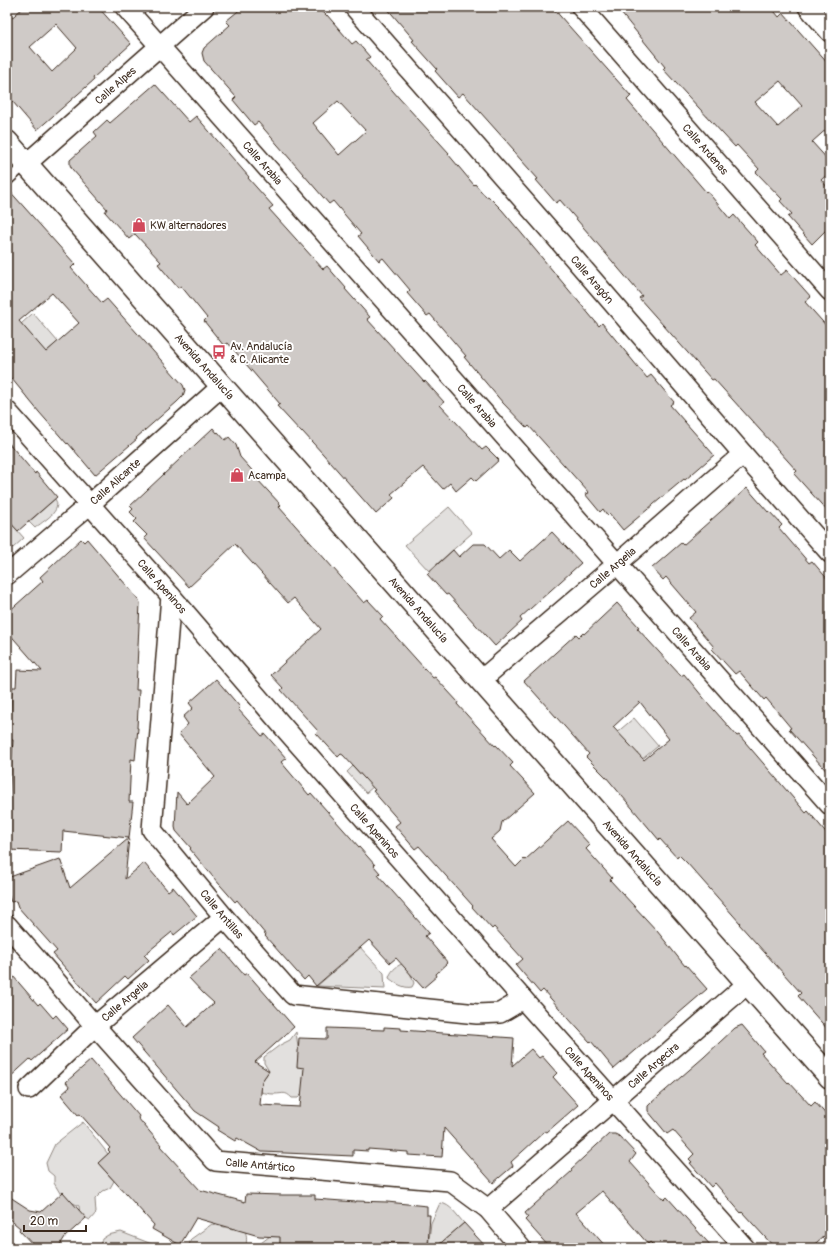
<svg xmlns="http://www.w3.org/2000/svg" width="837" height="1255" font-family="Pangolin,sans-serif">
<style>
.green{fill:#e2e0de;stroke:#8e857e}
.building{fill:#cfcac7;stroke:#3b2a1e;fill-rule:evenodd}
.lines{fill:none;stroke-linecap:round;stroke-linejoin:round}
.lane-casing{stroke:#3b2a1e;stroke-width:12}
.street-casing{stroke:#3b2a1e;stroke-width:22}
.secondary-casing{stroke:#3b2a1e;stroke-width:25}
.lane{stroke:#fff;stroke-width:9}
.street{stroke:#fff;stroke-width:19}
.secondary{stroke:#fff;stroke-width:22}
.labels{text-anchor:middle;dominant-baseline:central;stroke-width:4;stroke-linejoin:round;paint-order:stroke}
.street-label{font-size:11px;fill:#3b2a1e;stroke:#fff}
.poi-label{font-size:11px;fill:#3b2a1e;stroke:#fff;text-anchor:start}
</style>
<rect width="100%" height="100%" fill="#fff"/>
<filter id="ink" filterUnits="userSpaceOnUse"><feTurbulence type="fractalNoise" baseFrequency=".025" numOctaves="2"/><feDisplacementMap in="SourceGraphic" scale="8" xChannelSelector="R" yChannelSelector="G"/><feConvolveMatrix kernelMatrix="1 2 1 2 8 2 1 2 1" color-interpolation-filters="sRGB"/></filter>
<g filter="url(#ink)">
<!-- green -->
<path class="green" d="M33,313L58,342L12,379L21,324Z
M55,499C63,511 43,521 35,528L29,522Z
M449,507L472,533L429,571L405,545Z
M7,519L24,538L13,548L7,542Z
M634,718L658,746L640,761L615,734Z
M415,750L366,793L347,772L353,766L366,780Z
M346,932L384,973L385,989L317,986L354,954L342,941Z
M402,964L410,973L414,983L412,987C404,989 395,983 389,978C390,972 396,966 402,964Z
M296,1032L298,1047L315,1068L301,1095L298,1098H292C285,1091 284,1094 274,1094C270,1094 265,1093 261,1092L262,1081L269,1071L264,1063V1057L280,1045L290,1040Z
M83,1122L108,1154L98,1163L114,1181L110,1188L103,1191L95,1199L96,1213L90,1220L80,1215L79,1206L71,1202L64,1200L54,1183V1176L48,1171L46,1163L55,1144Z
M440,1203C451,1204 457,1216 464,1223L435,1248H428L431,1223Z
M281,1216L280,1248H259L261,1243L270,1236Z
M235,1222C248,1231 247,1234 246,1248H188L191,1239L212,1224L233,1229Z
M121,1232L162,1248H99L102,1239L108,1235Z"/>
<!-- building -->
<path class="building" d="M24,7H98L131,44L93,78L94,80L37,130L7,95V22ZM56,24L77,48L52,72L30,47Z
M243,7H318L327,16V15L352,44L356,41L370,57L366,60L399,98L449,153L448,154L474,185L475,184L486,197L488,196L502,210L599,326L602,323L647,378L651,375L674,402L670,405L714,455L685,480L684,479L623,530L609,513L607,515L603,509L600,512L585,494L589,493L529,426L527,428L503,403L464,357L466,356L430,314L427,316L407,293L410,290L383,258L379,261L358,236L361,234L333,201L329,204L258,122L254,125L233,100L236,97L204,61L202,53L204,48L230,25L226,21ZM338,101L366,131L339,155L313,123Z
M386,7H552L631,96L627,100L706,192L707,191L730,219L734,215L758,242L755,245L781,275L787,270L811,297L805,302L830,330V514L794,474L797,471L714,379L712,380L639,298L642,296L560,200L556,203L536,180L538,179L513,151L514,150L463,93L458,97L435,71L437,69L412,41L414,40Z
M616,7H771L779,17L783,13L830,66V126L812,142L830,162V172L821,180L830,190V226L812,244L788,217L792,214L780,201L782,199L756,172L759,169L737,145L735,147L663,69L665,67ZM780,81L802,106L778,127L755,102Z
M155,84L189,122L196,116L249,177L248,178L273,206L269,209L323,269L327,266L346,288L345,289L370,317L367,319L424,382L425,381L444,402L440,405L482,450L486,447L499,460L476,481L472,477L456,491L450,483L443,489L423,467L391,494L394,498L376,514L323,454L302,431L301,432L277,406L280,404L228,343L224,346L204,321L207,318L181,286L178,288L158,264L161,262L135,234L129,239L105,212L107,209L72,169L70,165V160L97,136L94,132L107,120L110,123Z
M7,188L75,264L71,268L102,303L107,299L183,385L185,390L183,396L177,402L136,438L137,439L95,475L68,443L67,444L39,412L7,373ZM52,293L79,323L46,352L19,321Z
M213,428L217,433L218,432L225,440L229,437L236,445L240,457L258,477L256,478L281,505L279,507L364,603L368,600L383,616L380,619L433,678L435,677L458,702L457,704L495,746L496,745L513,763L510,766L535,793L502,822L500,831L491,839L516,867L524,859L525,860L568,821L590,845L586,849L612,878L610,880L657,931L685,966L686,965L707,989L614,1069L591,1041L590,1042L568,1018L543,990L540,993L516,965L523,959L494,927L492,929L472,907L473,906L419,846L415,849L395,826L400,822L373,791L375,790L343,755L341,754L338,757L316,733L318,731L281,690L283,688L271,675L321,629L294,598L288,603L235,544L189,587L144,538L147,535L134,522L137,519L130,512L133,509L130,506Z
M7,441L35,474L36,472L57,497L18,531L7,519Z
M747,488L768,512L769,511L782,525L779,528L809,563L812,561L830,582V775L789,729L791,728L766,698L764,700L739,671L735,674L712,649L714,647L689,618L696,612L666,577L663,580L652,568L681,543L683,545Z
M552,532L581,563L520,618L522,621L495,646L448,594L446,595L427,574L453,550L459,557L473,544H485L499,559L509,550L520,561Z
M81,539L84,542L87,539L139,600L140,603L136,690H139L137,728H138L135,760L131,759L129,802H133L129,838L63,831L62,852L7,850V818L13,740H7V725H10L12,687H16L17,670L42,671L7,631V613L43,581L40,577Z
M617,603L639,627L637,628L681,676L684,674L707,702L737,736L739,735L806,813L808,811L830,837V1032L798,996L801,993L739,924L740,923L687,863L679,855L677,858L660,839L659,840L606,777L586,757L589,754L524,681L576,634L579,637L583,633L584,634ZM640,702L669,739L644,760L613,727Z
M216,679L240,707L238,709L262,736L265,734L286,758L281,762L309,795L311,793L375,865L374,866L380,873L378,875L429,933L425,936L448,963L436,974L437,976L423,988L396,958L390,963L369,940L316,986L308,976L304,980L265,936L266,935L237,900L235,902L213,877L190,849L191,848L176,831L175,827L177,792L187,804L215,777L179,734L188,724L183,717L193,708L189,703Z
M129,838L125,879L144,863L168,891L173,887L197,916L174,935L172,932L144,955L149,960L128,979L125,976L96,1003L53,954L57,951L18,907L16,901L11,902L7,891V878L60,859L70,888Z
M222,949L244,975L247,973L294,1027L255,1062L269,1071L262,1081L260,1105L300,1107L304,1068L297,1067L299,1038L327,1039V1028L384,1030V1027L401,1028V1030L514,1038L512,1066L531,1049L539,1058L542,1056L557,1073L553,1077L578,1105L547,1132L545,1131L511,1162L513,1166L493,1183L444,1128L442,1157L408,1155V1152L368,1149V1151L353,1150V1156L262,1152L237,1138L235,1141L217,1130L219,1127L195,1111L132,1038L168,1005L187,1027L214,1003L203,993L189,978Z
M7,969L38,1005L40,1003L53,1018L56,1015L68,1029L32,1061L30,1059L7,1080Z
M742,1025L764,1051L761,1053L788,1083L789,1082L811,1106L815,1102L830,1119V1231L810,1248H775L742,1212L741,1213L715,1183L711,1187L690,1163L692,1162L689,1159L694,1154L673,1130L667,1134L648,1111V1106L651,1103L704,1057L735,1028Z
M91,1060L139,1116L138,1118L161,1145L160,1146L200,1190L245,1202L246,1194L282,1195H315V1199L356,1202V1201L387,1202L427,1206V1215H430L428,1245L384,1242V1246L350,1244L349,1248H280V1237L259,1236L196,1218L180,1245L152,1229L154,1225L98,1163L110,1152L108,1150L110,1148L80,1114L78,1115L61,1095L70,1087L66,1082Z
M609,1134H615L619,1136L636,1154L630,1162L664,1200L667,1197L713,1248H656L650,1242L648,1244L602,1191L576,1213L607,1248H550L525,1220L528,1217L525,1213L572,1171L571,1169Z
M63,1192L86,1218L65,1237L58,1248H36L19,1230L20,1228L7,1217V1195L30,1210L41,1212Z
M464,1223L487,1248H435Z"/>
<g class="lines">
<defs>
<path id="lane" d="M7,181L26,164"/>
<g id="street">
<path id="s1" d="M125,7L830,805"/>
<path id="s2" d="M354,7L560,242L743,454L830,553"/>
<path id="s3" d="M581,7L830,291"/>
<path d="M808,7L830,32"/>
<path id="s4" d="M26,164L204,7"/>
<path id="s5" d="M7,411L171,596L287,731L522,998L745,1248"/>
<path id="s6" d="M7,575L89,505L222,386"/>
<path id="s7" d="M171,596L152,830L224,917L293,995L477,1014L500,1013L512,1006L522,998"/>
<path id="s8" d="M481,680L617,564L743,454"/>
<path id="s9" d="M7,925L95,1026L215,1161L450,1181L488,1209L521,1248"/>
<path id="s10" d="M29,1089L95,1026L224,917"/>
<path id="s11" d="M488,1209L747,984"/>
</g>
<g id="secondary">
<path id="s12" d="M7,142L830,1077"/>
</g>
</defs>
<!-- lane casing -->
<use href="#lane" class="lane-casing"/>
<!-- street casing -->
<use href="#street" class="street-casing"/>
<!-- secondary casing -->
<use href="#secondary" class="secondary-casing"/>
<!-- lane -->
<use href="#lane" class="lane"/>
<!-- street -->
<use href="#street" class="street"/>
<!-- secondary -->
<use href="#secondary" class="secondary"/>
</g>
</g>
<!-- icons -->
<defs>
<symbol id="shop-bare" viewBox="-9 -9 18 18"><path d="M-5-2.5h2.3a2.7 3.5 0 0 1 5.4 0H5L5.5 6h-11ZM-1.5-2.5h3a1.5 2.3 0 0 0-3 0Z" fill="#d1495b" stroke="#fff" stroke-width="2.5" paint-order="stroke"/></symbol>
<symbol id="bus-bare" viewBox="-9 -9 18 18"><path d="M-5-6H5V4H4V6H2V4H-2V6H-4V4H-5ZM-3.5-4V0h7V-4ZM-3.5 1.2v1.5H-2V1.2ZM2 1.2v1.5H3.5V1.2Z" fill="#d1495b" stroke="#fff" stroke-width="2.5" paint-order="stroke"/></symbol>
</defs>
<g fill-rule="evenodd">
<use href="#shop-bare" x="129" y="215" width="20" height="20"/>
<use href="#bus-bare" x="209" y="342" width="20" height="20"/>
<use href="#shop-bare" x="227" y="465" width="20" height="20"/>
</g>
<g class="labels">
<!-- street labels -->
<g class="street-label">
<text stroke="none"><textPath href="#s4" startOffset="119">Calle Alpes</textPath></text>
<text stroke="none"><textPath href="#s3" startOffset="189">Calle Ardenas</textPath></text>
<text stroke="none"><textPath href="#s1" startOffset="208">Calle Arabia</textPath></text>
<text stroke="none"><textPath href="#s2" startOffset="362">Calle Aragón</textPath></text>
<text stroke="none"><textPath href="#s12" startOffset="299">Avenida Andalucía</textPath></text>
<text stroke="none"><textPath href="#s1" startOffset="532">Calle Arabia</textPath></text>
<text stroke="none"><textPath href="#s6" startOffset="143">Calle Alicante</textPath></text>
<text stroke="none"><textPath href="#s8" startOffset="173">Calle Argelia</textPath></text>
<text stroke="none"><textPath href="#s5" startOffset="234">Calle Apeninos</textPath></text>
<text stroke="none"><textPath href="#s12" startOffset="623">Avenida Andalucía</textPath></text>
<text stroke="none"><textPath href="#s1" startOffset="856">Calle Arabia</textPath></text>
<text stroke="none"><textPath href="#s5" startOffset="558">Calle Apeninos</textPath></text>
<text stroke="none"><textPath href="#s12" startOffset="947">Avenida Andalucía</textPath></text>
<text stroke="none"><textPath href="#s7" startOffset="344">Calle Antillas</textPath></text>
<text stroke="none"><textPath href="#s10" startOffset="130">Calle Argelia</textPath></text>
<text stroke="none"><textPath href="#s11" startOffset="219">Calle Argecira</textPath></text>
<text stroke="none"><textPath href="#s5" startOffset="882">Calle Apeninos</textPath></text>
<text stroke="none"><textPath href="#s9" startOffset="360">Calle Antártico</textPath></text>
</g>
<!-- poi labels -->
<g class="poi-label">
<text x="150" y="225">KW alternadores</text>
<text x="230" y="346">Av. Andalucía<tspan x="230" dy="13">&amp; C. Alicante</tspan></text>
<text x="248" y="475">Acampa</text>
</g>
</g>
<!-- margin -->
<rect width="837" height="1255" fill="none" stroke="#fff" stroke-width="24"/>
<rect x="12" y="12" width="813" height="1231" fill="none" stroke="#3b2a1e" stroke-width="1.5" filter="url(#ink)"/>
<!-- scale -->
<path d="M24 1225v6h62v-6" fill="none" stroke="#3b2a1e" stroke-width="2"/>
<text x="30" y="1225" font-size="12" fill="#3b2a1e" stroke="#ffffff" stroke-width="3" paint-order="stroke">20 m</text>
</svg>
